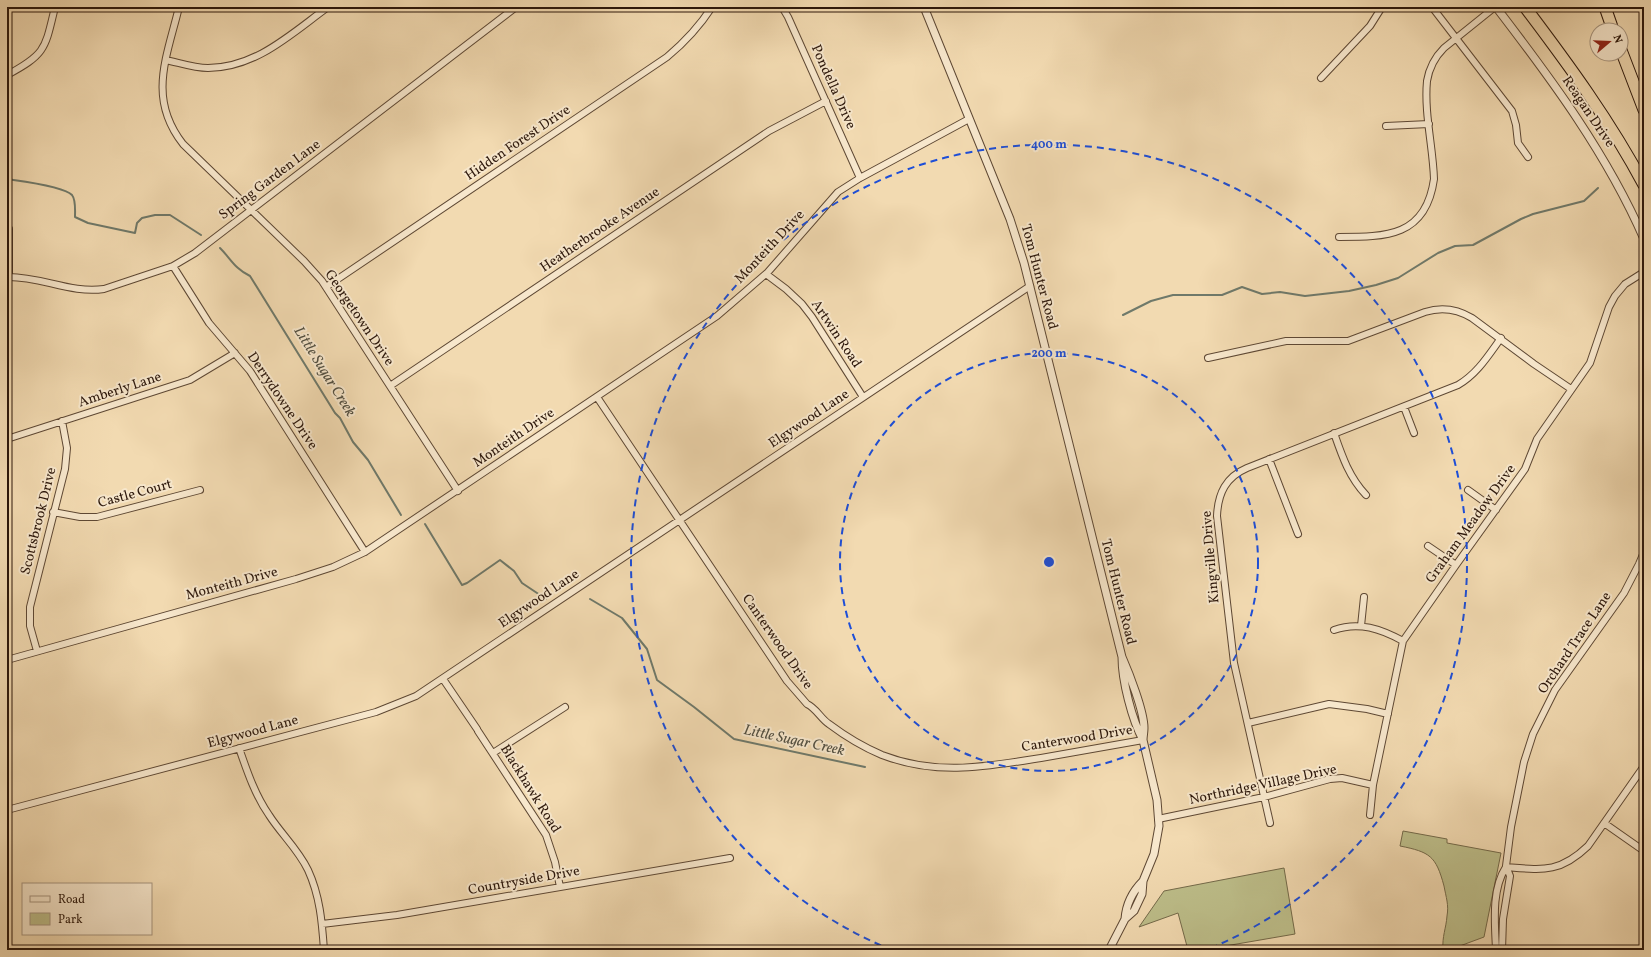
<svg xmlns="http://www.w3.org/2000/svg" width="1651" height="957" font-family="Vollkorn,serif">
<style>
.green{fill:#bdbe8a;stroke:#746a4a}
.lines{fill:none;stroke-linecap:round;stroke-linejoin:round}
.stream{stroke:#6f796a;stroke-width:2}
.minor-casing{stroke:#5e4834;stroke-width:8}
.tertiary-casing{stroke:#5e4834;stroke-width:9}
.motorway-casing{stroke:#2c170b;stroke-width:13}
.minor{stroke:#f7e7cc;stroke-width:6}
.tertiary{stroke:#f7e7cc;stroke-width:7}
.motorway{stroke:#f2dab1;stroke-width:11}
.ring{fill:none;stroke:#1d4ed8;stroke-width:2;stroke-dasharray:7 5}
.labels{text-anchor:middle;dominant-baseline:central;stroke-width:4;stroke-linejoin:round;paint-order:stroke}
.street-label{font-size:14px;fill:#2c170b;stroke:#f7e7cc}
.water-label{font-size:15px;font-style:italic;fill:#535042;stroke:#f7e7cc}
.centre{fill:#1d4ed8;stroke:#f7e7cc;stroke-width:2}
.ring-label{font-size:12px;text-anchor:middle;font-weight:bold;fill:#1d4ed8;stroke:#f7e7cc;stroke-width:4;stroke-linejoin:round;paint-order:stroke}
</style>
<rect width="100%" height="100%" fill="#f2dab1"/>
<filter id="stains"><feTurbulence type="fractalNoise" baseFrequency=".005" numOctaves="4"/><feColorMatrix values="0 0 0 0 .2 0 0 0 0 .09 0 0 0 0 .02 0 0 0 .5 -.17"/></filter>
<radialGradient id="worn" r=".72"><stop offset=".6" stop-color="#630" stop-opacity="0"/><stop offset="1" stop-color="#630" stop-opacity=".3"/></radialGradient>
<!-- green -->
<path class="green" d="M1403,831L1447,839V843L1501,853L1484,937L1449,950H1443C1442,936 1446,929 1447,916C1449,905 1446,897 1444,886C1436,856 1430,852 1400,846Z
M1284,868L1295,934L1202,950H1188L1178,913L1139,927L1164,891Z"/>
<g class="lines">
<!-- stream -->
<path class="stream" d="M7,179C20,181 64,186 72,195C76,200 75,210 75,217L88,223L135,233L137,223L142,218L155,215H170L201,235
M220,248C231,259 235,269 250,276L335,413L340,418L353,442L368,460L401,515
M1123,315L1151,301L1173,295H1222L1242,287L1262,294L1280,292L1305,296L1349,291L1376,285L1398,278L1438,253L1455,246L1473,245L1521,219L1533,214L1584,201L1598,188
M425,524L462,585L467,583L500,560L514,571L522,583L546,599
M590,599L622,618L647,649L657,680L694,707L734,739L865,767"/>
<defs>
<path id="minor" d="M179,7C167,57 147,98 183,144L304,261L322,281L458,491
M782,7L788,17L860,178
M1432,7L1512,111L1516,125L1518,143L1528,157
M166,60C180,63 194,68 208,68C256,68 292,33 328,7
M7,75C46,54 45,49 55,7
M1321,78L1370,26L1382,7
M1386,126L1429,124
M1339,237C1386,237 1426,237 1434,179C1433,147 1424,113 1427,81C1429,69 1435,57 1444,48L1495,7
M173,266L209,323L250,371L365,552
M766,274L786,289L802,304L812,317L863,397
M7,277C40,276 71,294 104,289L173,266L195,253L516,7
M9,277V229
M326,287L667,57C685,42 699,27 712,7
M1208,358L1286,341H1348L1425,312C1441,307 1457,309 1472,318L1534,364L1571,389
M390,386L769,131L826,101
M597,397L787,681L807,704C816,708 821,719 829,724C845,736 863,747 882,755C937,776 984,767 1041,758C1075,752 1109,746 1143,740
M1404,407L1414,433
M1334,433C1342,456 1349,477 1366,495
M7,439L190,380L235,353
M1269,459L1298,534
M1468,490L1496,510
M53,512L80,517H97L200,490
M1428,546L1456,565
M1361,626L1364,597
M1334,630C1359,621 1381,629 1403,641
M37,651L30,626V607L65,469L67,448L62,421
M7,660L296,579L333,567L365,552L717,316L768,272L838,192L860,178L969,119
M443,679L477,729
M1248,723L1329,704L1367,709L1388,714
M478,731L546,835L555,862L560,887
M239,748C247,771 255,795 269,815C281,834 298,849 308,870C320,896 322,922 324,950
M493,753L565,707
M7,810L376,712L416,696L1030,286
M1370,815L1373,785L1403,641L1456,565L1525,469L1537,439L1590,363L1609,307L1615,296L1625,284L1644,272
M1158,819L1264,797L1330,779L1342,778L1373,785
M1270,823L1234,663L1217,516C1218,493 1226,477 1247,468L1458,385C1477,374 1488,356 1501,338
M1604,823L1644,851
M1506,867C1543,870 1560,873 1588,846L1644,766
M322,924L397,915L730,858
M1496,950C1495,924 1491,890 1506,867
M1502,950L1503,919L1510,876L1506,866L1511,827L1524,762L1533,734L1555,690L1624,593L1639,564L1644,552"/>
<path id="tertiary" d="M924,7L1010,219L1024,263L1122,657C1129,673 1144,711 1144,728C1144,732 1143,737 1143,740C1132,720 1122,681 1122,657
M1496,7C1552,80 1607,154 1644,239
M1143,740L1157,800L1159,826L1154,854L1143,881L1142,894L1134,911L1125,919C1126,905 1132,892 1143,881
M1109,950L1125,919"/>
<path id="motorway" d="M1525,7C1568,64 1610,121 1644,185
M1605,7L1613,30
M1621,50L1644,110"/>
</defs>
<!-- minor casing -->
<use href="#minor" class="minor-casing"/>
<!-- tertiary casing -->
<use href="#tertiary" class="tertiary-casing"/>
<!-- motorway casing -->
<use href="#motorway" class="motorway-casing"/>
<!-- minor -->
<use href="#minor" class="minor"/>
<!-- tertiary -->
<use href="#tertiary" class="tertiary"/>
<!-- motorway -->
<use href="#motorway" class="motorway"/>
</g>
<!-- distance rings -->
<g class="ring">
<circle cx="1049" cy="562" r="209"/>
<path d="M892 950A418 418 0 1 1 1206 950"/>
</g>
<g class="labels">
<!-- street labels -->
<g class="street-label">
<text transform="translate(833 87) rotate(66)">Pondella Drive</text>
<text transform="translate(1588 112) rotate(56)">Reagan Drive</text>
<text transform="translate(518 143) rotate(-34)">Hidden Forest Drive</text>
<text transform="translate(270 180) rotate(-37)">Spring Garden Lane</text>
<text transform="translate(600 230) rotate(-34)">Heatherbrooke Avenue</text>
<text transform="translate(770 247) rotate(-47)">Monteith Drive</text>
<text transform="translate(1039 277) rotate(75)">Tom Hunter Road</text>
<text transform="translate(359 318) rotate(56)">Georgetown Drive</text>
<text transform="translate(836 334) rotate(56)">Artwin Road</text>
<text transform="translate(120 390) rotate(-18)">Amberly Lane</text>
<text transform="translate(282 401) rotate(56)">Derrydowne Drive</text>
<text transform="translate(809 419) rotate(-34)">Elgywood Lane</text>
<text transform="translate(514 438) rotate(-34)">Monteith Drive</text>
<text transform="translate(135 494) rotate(-15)">Castle Court</text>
<text transform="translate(39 521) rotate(-76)">Scottsbrook Drive</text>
<text transform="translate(1471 524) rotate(-54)">Graham Meadow Drive</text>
<text transform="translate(1211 557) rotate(-95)">Kingville Drive</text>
<text transform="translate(232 584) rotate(-15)">Monteith Drive</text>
<text transform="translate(1118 592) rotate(76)">Tom Hunter Road</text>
<text transform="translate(539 599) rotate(-34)">Elgywood Lane</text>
<text transform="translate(777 642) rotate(55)">Canterwood Drive</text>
<text transform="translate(1575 643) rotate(-56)">Orchard Trace Lane</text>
<text transform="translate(253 732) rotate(-15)">Elgywood Lane</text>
<text transform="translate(1077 739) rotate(-9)">Canterwood Drive</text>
<text transform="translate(1263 785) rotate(-12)">Northridge Village Drive</text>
<text transform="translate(530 789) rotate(58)">Blackhawk Road</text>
<text transform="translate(524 881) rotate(-10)">Countryside Drive</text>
</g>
<!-- water labels -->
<g class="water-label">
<text transform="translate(324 372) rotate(58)">Little Sugar Creek</text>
<text transform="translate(794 741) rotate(12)">Little Sugar Creek</text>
</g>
</g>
<circle cx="1049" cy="562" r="6" class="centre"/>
<g class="ring-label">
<text x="1049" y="148">400 m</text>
<text x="1049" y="357">200 m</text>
</g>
<!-- margin -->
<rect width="1651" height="957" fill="none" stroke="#f2dab1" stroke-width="24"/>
<rect x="8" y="8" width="1635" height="941" fill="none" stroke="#2c170b" stroke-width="2"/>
<rect x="12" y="12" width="1627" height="933" fill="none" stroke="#2c170b"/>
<!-- legend -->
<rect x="22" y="883" width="130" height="52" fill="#f7e7cc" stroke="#a6947f"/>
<rect x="30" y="896" width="20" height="6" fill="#f7e7cc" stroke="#a6947f"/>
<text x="58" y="903" font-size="12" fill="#2c170b">Road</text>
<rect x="30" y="913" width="20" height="12" fill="#bdbe8a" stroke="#a6947f"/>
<text x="58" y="923" font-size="12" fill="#2c170b">Park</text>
<!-- north arrow -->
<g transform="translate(1609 42) rotate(71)"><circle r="19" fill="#f7e7cc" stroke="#a6947f"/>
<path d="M0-3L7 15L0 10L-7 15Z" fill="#8f2418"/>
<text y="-6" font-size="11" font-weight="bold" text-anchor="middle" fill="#2c170b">N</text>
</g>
<rect width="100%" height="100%" filter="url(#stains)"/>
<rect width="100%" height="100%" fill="url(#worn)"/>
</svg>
